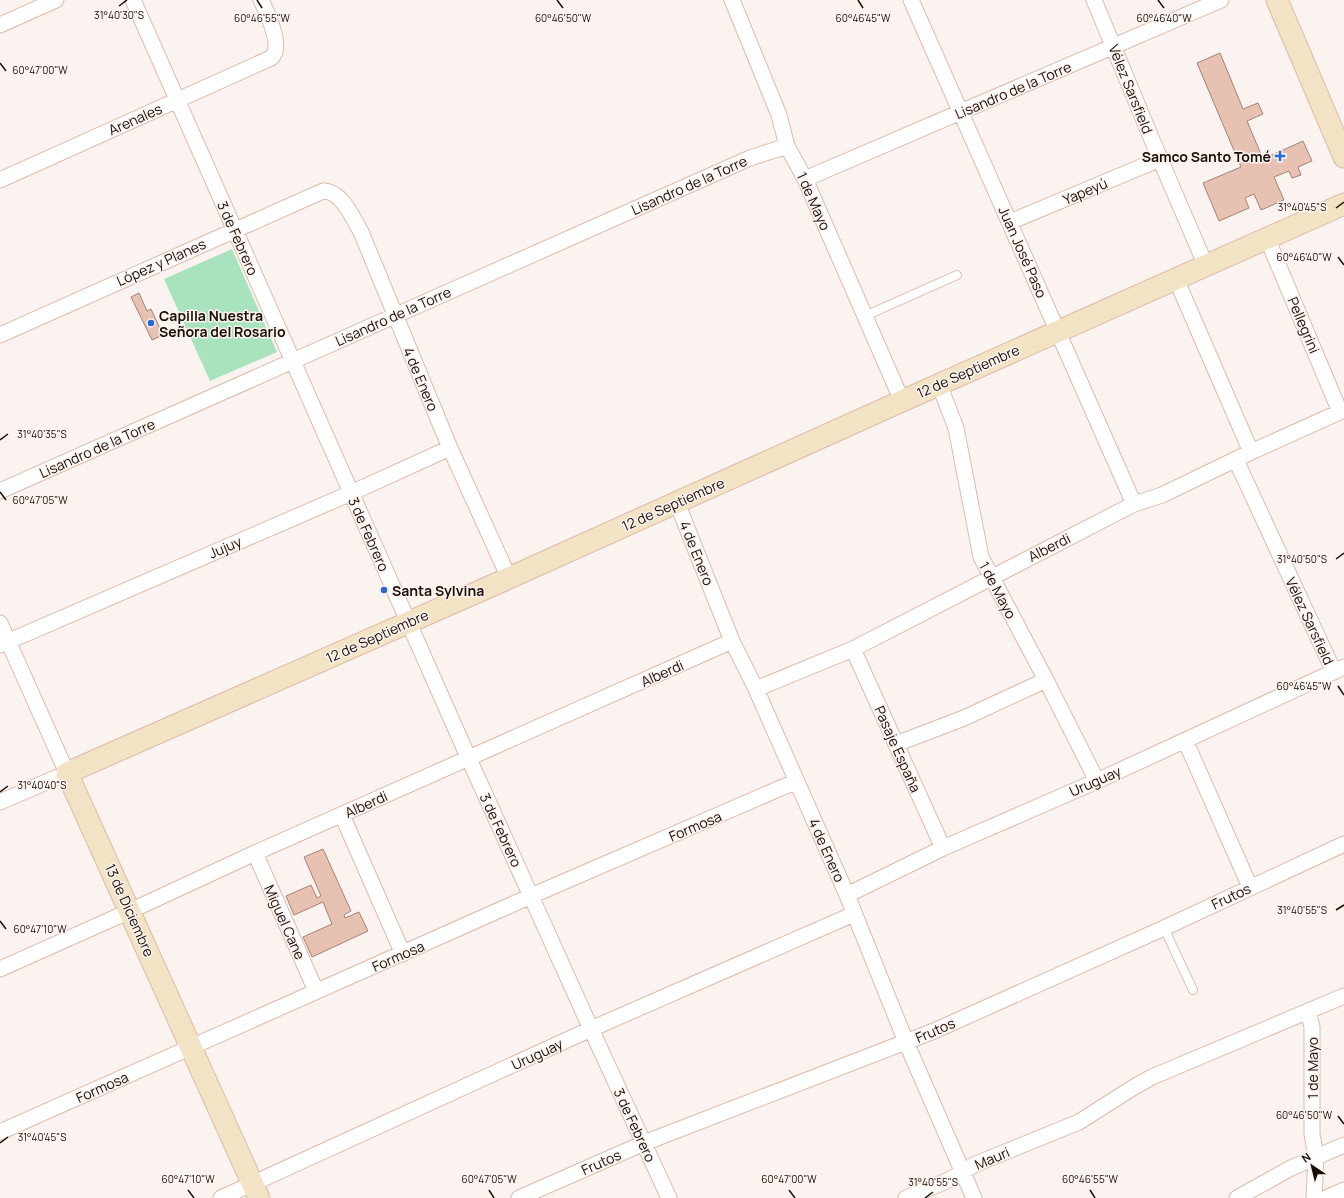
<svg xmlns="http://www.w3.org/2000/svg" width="1344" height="1198" font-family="Manrope,sans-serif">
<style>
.green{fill:#a8e3be}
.building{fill:#e7c2b3;stroke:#a58275}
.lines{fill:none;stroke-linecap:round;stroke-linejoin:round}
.lane-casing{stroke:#debba9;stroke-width:10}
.street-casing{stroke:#debba9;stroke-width:17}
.secondary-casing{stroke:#debba9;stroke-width:23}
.lane{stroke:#fff;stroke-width:8}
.street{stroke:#fff;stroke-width:15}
.secondary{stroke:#f1e3c4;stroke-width:21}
.ticks{fill:none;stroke:#1a0e08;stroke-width:1.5}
.poi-dot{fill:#256ad6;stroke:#fbf3ef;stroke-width:1.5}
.labels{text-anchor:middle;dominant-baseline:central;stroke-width:3;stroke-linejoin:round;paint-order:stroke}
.street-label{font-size:14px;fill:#1a0e08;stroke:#fbf3ef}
.poi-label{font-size:14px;font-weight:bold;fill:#1a0e08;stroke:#fbf3ef;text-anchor:start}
.ticks-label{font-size:10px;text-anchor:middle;fill:#1a0e08;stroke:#fbf3ef;stroke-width:3;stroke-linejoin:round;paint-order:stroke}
</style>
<rect width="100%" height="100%" fill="#fbf3ef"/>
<!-- green -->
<path class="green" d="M232,249L277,352L210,381L164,279Z"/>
<!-- building -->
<path class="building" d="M1220,53L1243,109L1258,103L1263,114L1247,121L1263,159L1303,141L1312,161L1298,167L1301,175L1292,178L1289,171L1274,177L1284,200L1261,210L1254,194L1245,198L1249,208L1219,221L1203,183L1241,167L1197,63Z
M139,293L147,311L151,309L163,335L152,340L131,297Z
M323,849L351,911L344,915L345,918L359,912L368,931L312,957L303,937L332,924L323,902L294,915L286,896L311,885L317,898L321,896L304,857Z"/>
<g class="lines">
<defs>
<path id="lane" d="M865,316L957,275
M1164,928L1193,990"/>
<path id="street" d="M133,0L469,759L591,1029L669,1198
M732,0L779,115L787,146L805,179L902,401
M911,0L1134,504
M1094,0L1160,159L1206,266
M0,25L56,0
M805,179L1221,0
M0,180L271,58C284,47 267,13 261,0
M1010,222L1160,159
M1267,238L1340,412
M1176,279L1251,452
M0,335L323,191C341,190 353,218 361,232L450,448L509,578
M939,384L956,428L981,557L1046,680L1097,781
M1236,460L1334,672
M0,491L750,158L787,146
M677,503L732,641L756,689L847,895L906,1042L974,1198
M0,623L67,773L0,802
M0,645L351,493L450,448
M853,649L943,848
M756,689L853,649L1134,504L1162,495L1251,452L1344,410
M1185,740L1250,887
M896,744L964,718L1046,680
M342,815L403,954
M255,853L316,991
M847,895L943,848L1097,781L1344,667
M0,969L130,911L255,853L732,641
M1308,1011L1312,1027V1134L1316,1157L1314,1198
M0,1132L531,896L797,781
M221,1198L591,1029L854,914
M519,1198L644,1143L934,1031L1164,928L1344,844
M906,1198L949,1180L976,1164L1079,1122L1134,1087L1152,1077L1344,996
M1237,1198L1291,1168L1344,1145
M1326,1198L1344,1190"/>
<path id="secondary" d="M1277,0L1344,157
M259,1198L67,773L509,578L902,401L1344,204"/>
</defs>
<!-- lane casing -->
<use href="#lane" class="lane-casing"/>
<!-- street casing -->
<use href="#street" class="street-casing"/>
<!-- secondary casing -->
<use href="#secondary" class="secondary-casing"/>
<!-- lane -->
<use href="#lane" class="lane"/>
<!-- street -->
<use href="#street" class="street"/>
<!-- secondary -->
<use href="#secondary" class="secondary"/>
</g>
<!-- ticks -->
<path class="ticks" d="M257,0L262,8M557,0L563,8M858,0L863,8M1158,0L1164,8M119,6L127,0M0,63L6,71M1336,208L1344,202M1338,257L1344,265M0,440L8,434M0,492L6,500M1336,559L1344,553M1338,686L1344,695M0,792L8,786M1336,910L1344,905M0,921L6,929M1338,1116L1344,1124M0,1143L8,1137M188,1190L194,1198M489,1190L494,1198M789,1190L795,1198M1090,1190L1095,1198M925,1198L933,1192"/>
<!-- markers -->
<g class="poi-dot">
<path d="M1278 150h4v4h4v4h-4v4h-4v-4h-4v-4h4z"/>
<circle cx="151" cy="323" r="4"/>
<circle cx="384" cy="590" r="4"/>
</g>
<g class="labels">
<!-- street labels -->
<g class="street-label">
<text transform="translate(1131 89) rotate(68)">Vélez Sarsfield</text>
<text transform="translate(1013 90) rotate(-23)">Lisandro de la Torre</text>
<text transform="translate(135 119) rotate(-24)">Arenales</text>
<text transform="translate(689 185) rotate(-24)">Lisandro de la Torre</text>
<text transform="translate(1085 191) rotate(-23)">Yapeyú</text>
<text transform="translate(814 201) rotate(66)">1 de Mayo</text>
<text transform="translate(238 238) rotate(66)">3 de Febrero</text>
<text transform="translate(1023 252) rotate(66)">Juan José Paso</text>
<text transform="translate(161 262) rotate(-24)">López y Planes</text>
<text transform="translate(393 316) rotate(-24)">Lisandro de la Torre</text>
<text transform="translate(1304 325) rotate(67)">Pellegrini</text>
<text transform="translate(968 371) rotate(-24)">12 de Septiembre</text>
<text transform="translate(421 379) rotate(67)">4 de Enero</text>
<text transform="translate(97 448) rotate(-24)">Lisandro de la Torre</text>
<text transform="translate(673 504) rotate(-24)">12 de Septiembre</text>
<text transform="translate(369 534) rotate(66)">3 de Febrero</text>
<text transform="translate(225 547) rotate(-23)">Jujuy</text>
<text transform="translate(1049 547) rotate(-27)">Alberdi</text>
<text transform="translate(697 553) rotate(68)">4 de Enero</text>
<text transform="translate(998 590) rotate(62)">1 de Mayo</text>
<text transform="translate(1310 621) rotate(65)">Vélez Sarsfield</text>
<text transform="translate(377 636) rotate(-24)">12 de Septiembre</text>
<text transform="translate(662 673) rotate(-24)">Alberdi</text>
<text transform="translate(898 749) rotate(66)">Pasaje España</text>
<text transform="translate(1095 781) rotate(-24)">Uruguay</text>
<text transform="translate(366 804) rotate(-24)">Alberdi</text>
<text transform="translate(695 826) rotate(-23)">Formosa</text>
<text transform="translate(501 830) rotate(65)">3 de Febrero</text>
<text transform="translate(827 850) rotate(66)">4 de Enero</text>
<text transform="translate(1231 896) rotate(-25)">Frutos</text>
<text transform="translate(130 910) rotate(66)">13 de Diciembre</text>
<text transform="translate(285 922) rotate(66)">Miguel Cane</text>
<text transform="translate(398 956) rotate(-24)">Formosa</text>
<text transform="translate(935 1030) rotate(-23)">Frutos</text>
<text transform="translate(537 1054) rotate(-25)">Uruguay</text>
<text transform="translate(1312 1068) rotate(-90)">1 de Mayo</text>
<text transform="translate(102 1087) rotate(-24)">Formosa</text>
<text transform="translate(635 1125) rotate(65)">3 de Febrero</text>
<text transform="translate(992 1158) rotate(-23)">Mauri</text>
<text transform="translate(601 1162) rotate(-24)">Frutos</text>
</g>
<!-- poi labels -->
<g class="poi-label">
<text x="1271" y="156" text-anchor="end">Samco Santo Tomé</text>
<text x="159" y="315">Capilla Nuestra<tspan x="159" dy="16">Señora del Rosario</tspan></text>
<text x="392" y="590">Santa Sylvina</text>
</g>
</g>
<g class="ticks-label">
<text x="119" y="19">31°40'30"S</text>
<text x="262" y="22">60°46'55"W</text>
<text x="1164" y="22">60°46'40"W</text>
<text x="563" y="22">60°46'50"W</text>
<text x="863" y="22">60°46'45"W</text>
<text x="40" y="74">60°47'00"W</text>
<text x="1302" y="211">31°40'45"S</text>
<text x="1304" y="261">60°46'40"W</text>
<text x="42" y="438">31°40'35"S</text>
<text x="40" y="504">60°47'05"W</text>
<text x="1302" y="563">31°40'50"S</text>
<text x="1304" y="690">60°46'45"W</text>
<text x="42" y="789">31°40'40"S</text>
<text x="1302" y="914">31°40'55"S</text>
<text x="40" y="933">60°47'10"W</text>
<text x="1304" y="1119">60°46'50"W</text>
<text x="42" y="1141">31°40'45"S</text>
<text x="188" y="1183">60°47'10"W</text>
<text x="489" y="1183">60°47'05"W</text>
<text x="789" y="1183">60°47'00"W</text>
<text x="1090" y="1183">60°46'55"W</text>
<text x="933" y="1186">31°40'55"S</text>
</g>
<!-- north arrow -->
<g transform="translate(1312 1166) rotate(325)" stroke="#fbf3ef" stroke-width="3" paint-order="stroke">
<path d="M0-3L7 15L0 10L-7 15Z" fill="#1a0e08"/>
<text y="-6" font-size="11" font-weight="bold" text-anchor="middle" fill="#1a0e08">N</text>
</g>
</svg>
